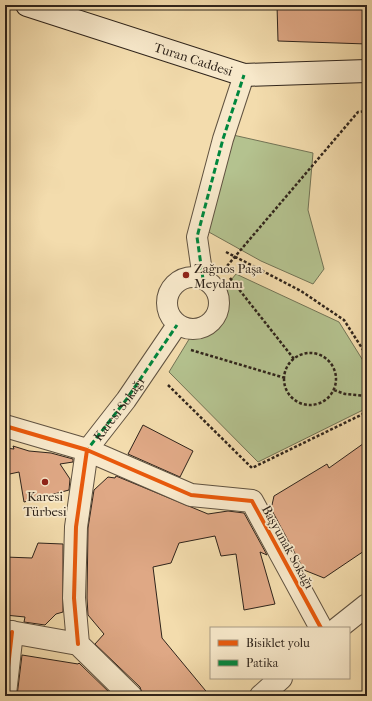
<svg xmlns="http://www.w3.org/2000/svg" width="372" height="701" font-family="'IM FELL French Canon',serif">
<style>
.green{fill:#b4c28f;stroke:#727355}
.building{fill:#dfa885;stroke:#2f241b}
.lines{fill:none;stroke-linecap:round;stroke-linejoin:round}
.pedestrian-casing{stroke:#605240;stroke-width:22}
.minor-casing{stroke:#605240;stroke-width:24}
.tertiary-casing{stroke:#605240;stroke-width:24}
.secondary-casing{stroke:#2f241b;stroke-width:24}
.path{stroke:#2f241b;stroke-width:2.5;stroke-dasharray:3 2;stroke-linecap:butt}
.pedestrian{stroke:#f7e8ca;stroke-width:20}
.minor{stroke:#f7e8ca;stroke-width:22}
.tertiary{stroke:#f7e8ca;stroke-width:22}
.secondary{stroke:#f7e8ca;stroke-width:22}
.quiet{stroke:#00873e;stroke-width:3;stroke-dasharray:6 3;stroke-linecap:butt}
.cycleway-casing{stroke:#f7e8ca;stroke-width:6}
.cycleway{stroke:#e8590c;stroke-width:4}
.poi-dot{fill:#8f2418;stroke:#f7e8ca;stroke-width:1.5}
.labels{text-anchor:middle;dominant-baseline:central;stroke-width:3.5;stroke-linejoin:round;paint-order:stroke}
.street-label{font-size:13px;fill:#2f241b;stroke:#f7e8ca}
.poi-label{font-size:13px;fill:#2f241b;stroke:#f7e8ca;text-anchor:start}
</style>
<rect width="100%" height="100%" fill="#f3dcad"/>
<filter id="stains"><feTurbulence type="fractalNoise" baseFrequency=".005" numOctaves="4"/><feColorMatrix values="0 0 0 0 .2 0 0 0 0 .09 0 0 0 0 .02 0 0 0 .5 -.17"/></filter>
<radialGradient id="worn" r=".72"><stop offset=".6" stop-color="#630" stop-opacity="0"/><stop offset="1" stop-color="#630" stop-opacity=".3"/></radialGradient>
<!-- green -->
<path class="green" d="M233,135L313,153L308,210L324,269L313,284L261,261L207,231Z
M236,274L339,322L367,367V408L258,462L169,372L191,336L212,331L225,315L222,291Z"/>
<!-- building -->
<path class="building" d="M277,5H367V44L278,41Z
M143,425L193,451L180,477L128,454Z
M367,441V549L324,578L304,570L269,505H272L274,496L327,464L329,468Z
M13,446L29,451L51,453L73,459V462L60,464L70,479L69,490L24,502L19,472L5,475V448L14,449Z
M116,476L208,514L228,511L244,513L267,555L260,552L275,604L244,610L236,554L221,556L215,536L179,543L171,563L153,567L162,638L210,696H143L140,687L95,644L104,634L88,615L87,598L88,528L94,490L108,477L115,478Z
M38,543L63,544V612L56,614L45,625L24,622L25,617L5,615V557L32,558Z
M22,655L78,664L79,663L113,696H17Z"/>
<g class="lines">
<defs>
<g id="pedestrian">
<circle cx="193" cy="303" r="26"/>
<path d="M203,279L197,237L223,139L244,75"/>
<path id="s1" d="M87,450L126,400L177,325"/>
</g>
<path id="minor" d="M5,426L87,450L191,495L252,501L321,628
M5,631L78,644L131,696
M78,644L74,598L76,527L87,450
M5,694L12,632"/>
<path id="tertiary" d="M338,628L367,605
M261,696L281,678"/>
<g id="secondary">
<path id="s2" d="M27,5L244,75L367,71"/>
</g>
</defs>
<!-- pedestrian casing -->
<use href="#pedestrian" class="pedestrian-casing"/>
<!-- minor casing -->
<use href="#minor" class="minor-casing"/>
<!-- tertiary casing -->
<use href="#tertiary" class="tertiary-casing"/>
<!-- secondary casing -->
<use href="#secondary" class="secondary-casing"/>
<!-- path -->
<path class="path" d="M226,252L301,291L344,320L367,356
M227,266L358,112L367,111
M230,278L294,359
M191,350L285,378
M284 379a26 26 0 1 1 52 0a26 26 0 1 1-52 0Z
M168,385L252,468L367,412
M334,390L345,394L367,396"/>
<!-- pedestrian -->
<use href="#pedestrian" class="pedestrian"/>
<!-- minor -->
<use href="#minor" class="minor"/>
<!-- tertiary -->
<use href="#tertiary" class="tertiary"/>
<!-- secondary -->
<use href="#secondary" class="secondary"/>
<!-- quiet -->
<path class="quiet" d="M203,279L197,237L223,139L244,75
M87,453V450L126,400L177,325"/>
<defs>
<path id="cycleway" d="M5,426L87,450L191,495L252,501L321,628
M78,644L74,598L76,527L87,450
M5,694L12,632"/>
</defs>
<!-- cycleway casing -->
<use href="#cycleway" class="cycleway-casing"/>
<!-- cycleway -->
<use href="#cycleway" class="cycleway"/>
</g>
<!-- markers -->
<g class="poi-dot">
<circle cx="186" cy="275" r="4"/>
<circle cx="45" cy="482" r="4"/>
</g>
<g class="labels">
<!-- street labels -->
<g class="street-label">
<text stroke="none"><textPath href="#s2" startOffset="175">Turan Caddesi</textPath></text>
<text stroke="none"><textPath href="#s1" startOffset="52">Karesi Sokağı</textPath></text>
<text transform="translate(288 547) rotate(61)">Başyunak Sokağı</text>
</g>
<!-- poi labels -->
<g class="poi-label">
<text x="194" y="268">Zağnos Paşa<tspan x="194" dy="15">Meydanı</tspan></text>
<text x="45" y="496" text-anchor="middle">Karesi<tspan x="45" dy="15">Türbesi</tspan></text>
</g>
</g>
<!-- margin -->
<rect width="372" height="701" fill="none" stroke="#f3dcad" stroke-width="20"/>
<rect x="6" y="6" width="360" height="689" fill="none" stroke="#2f241b" stroke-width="2"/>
<rect x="10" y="10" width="352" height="681" fill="none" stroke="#2f241b"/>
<!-- legend -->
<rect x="210" y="627" width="140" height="52" fill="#f7e8ca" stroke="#a79a84"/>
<rect x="218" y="640" width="20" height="6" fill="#e8590c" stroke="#a79a84"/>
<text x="246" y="647" font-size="12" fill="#2f241b">Bisiklet yolu</text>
<rect x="218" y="660" width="20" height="6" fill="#00873e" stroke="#a79a84"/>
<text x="246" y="667" font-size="12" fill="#2f241b">Patika</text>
<rect width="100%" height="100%" filter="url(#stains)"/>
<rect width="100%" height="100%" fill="url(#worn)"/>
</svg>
